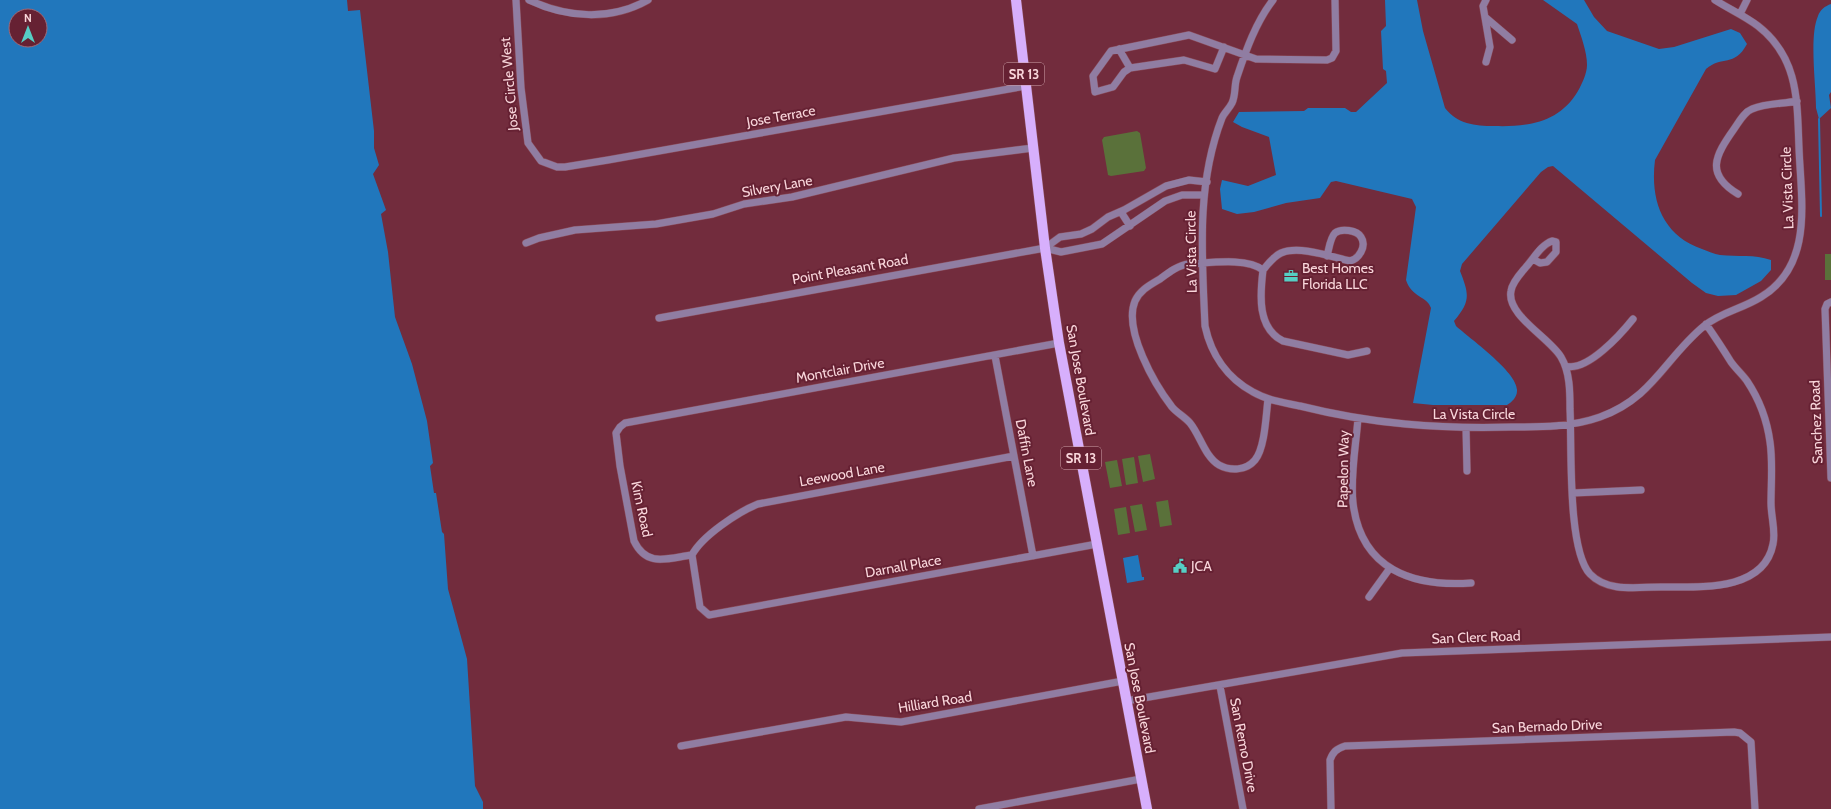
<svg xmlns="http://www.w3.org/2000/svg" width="1831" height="809" font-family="Cabin,sans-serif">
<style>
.green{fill:#5a713a}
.water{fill:#2177bc;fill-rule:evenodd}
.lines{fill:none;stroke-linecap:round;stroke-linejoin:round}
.stream{stroke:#2177bc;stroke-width:2}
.street-casing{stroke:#8a4b59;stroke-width:8}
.primary-casing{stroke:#8a4b59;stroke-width:11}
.street{stroke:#907da2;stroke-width:7}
.primary{stroke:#d7affc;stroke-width:10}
.labels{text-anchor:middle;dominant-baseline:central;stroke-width:4;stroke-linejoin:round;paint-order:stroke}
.shield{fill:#662133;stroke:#cda0a9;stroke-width:1}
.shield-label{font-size:13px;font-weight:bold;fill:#f9d6db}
.street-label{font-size:14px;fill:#f9d6db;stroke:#662133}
.poi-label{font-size:14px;fill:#f9d6db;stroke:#662133;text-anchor:start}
</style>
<rect width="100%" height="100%" fill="#722c3d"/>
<!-- green -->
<path class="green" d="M1137,131L1140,133L1146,168L1144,171L1111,176L1108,175L1102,140L1104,137Z
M1825,254H1831V280H1825Z
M1150,454L1155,479L1143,482L1138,456Z
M1134,457L1138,483L1126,485L1122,459Z
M1117,460L1122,486L1110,488L1105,462Z
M1168,500L1172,525L1160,527L1156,502Z
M1142,504L1147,530L1135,532L1130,506Z
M1126,507L1130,533L1118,535L1114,509Z"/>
<!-- water -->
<path class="water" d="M0,0H347L348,11L360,10L374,131V148L379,165L373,174L386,210L381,214L388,252L395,317L412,364L427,421L433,463L430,466L434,493H436L442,532L444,534L448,589L467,659L475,786L483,802V809H0ZM16,16H40V40H16Z
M1385,0H1417L1423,31L1445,108C1457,124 1475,126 1494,126C1528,127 1559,123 1578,91C1582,84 1587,73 1587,65C1587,52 1581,36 1577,24L1543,0H1584L1594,17L1607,31L1659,49L1674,47L1731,29L1740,33L1747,44C1734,68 1722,55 1706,69L1655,160C1650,200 1662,235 1702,249C1708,251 1714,254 1720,255C1738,257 1754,254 1771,260V270L1761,281L1736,295L1718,296L1706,293L1692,283L1553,166L1548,167L1541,172L1462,264L1460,271C1469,294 1471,301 1454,321L1456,326C1469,338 1519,373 1517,391C1517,397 1512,402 1507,405H1433L1413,403L1431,308C1427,296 1412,298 1406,280L1416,207L1412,199L1336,181L1331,182L1320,198L1286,203L1254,212L1237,214L1222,209L1220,189L1222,180L1248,186L1276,175L1269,137L1242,127L1233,122L1239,112L1304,111L1308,108H1345L1351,112H1356L1387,83L1386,71L1383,69L1381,31L1386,26Z
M1831,4V92L1829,95L1831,108L1819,119L1816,108C1816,85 1809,36 1818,16C1820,10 1825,6 1831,4Z
M1138,555L1142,577H1144V580L1127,583L1123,558Z"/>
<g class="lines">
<!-- stream -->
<path class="stream" d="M1819,119L1821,216"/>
<defs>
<path id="street" d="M516,0L521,88L528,143L541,161L557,167H565L608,160L1026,86
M529,0C567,18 611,21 648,0
M1273,0C1256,22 1246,50 1237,77C1234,85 1236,95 1232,103C1229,109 1224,113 1222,118C1196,185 1202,256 1205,326C1211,354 1227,378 1253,392C1267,400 1284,403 1300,406C1372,424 1438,429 1512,427C1542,427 1572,427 1600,417C1653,398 1665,358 1704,326C1721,312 1742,309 1761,297C1814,265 1801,201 1799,148C1797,101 1799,58 1758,26C1745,16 1729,9 1715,0
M1486,0L1483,6L1490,47L1486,62
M1740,14L1747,0
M1485,17L1512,40
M1224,47L1215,69L1184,60L1130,68L1124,72L1113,87L1095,92L1093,76L1111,51L1189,35L1256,59L1327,60L1332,58L1336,51L1335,0
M1119,49L1130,68
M1738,194C1705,174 1715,156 1734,129C1739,122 1744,112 1752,109C1766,103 1783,104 1797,101
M1121,212L1130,226
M526,243L539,238L575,230L656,224L713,214L744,204L792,197L954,158L1033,148
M1045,248L1060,237L1081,234L1092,229L1108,217L1124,210L1166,186L1189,180L1207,182
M1533,259L1540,263L1547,262L1556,252V242L1552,241C1541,245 1534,258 1526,267C1521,273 1512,282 1511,291C1506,315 1550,338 1561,357C1570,372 1570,392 1570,409C1572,445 1567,549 1590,574C1609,594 1642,586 1665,587C1702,587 1764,591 1773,544C1776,531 1771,517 1771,503C1771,483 1773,462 1770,442C1767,420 1759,399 1747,381C1742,374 1736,369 1731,362C1723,349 1715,337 1706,324
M1263,270C1247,257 1209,263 1189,264C1178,265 1168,273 1160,279C1150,285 1140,290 1135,301C1123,330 1155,385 1172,407C1177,413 1185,417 1190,423C1200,435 1205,457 1219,465C1230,471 1246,471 1255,460C1265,448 1266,415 1268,399
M1263,270C1268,264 1274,256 1281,253C1299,245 1332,257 1350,261C1359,259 1367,246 1361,237C1357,230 1341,228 1335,233C1330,238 1329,249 1327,256
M1263,270C1260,295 1257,328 1283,341L1348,355L1367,351
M1831,302L1827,304L1825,309L1831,478
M659,318L1045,248L1061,252L1102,244L1165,201L1182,195H1204
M995,356L1033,556
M1566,366C1587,372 1621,334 1633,319
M1358,418C1356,446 1350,476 1353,503C1361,570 1413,587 1471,583
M1466,428L1467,471
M1573,493L1641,490
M692,555C668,558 647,568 634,541L620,466L616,433L620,427L625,423L1059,343
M692,555L700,607L709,615L1097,544
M692,555C702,536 738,512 758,504L1014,456
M1369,597L1390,568
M1220,686L1243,809
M1126,701L1402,653L1831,637
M681,746L846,717L901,722L1123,681
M979,809L1141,779
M1331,809L1330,760C1333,752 1336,749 1345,746L1734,732L1740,733L1751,742L1755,809"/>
<path id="primary" d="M1016,0L1045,248L1059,343L1147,809"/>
</defs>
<!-- street casing -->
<use href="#street" class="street-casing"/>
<!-- primary casing -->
<use href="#primary" class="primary-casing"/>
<!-- street -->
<use href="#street" class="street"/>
<!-- primary -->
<use href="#primary" class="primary"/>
</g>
<!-- icons -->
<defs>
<symbol id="office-bare" viewBox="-9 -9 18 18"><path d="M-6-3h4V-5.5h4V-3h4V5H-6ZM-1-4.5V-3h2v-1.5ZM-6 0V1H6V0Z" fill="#56cec4" stroke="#662133" stroke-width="2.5" paint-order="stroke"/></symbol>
<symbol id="civic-bare" viewBox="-9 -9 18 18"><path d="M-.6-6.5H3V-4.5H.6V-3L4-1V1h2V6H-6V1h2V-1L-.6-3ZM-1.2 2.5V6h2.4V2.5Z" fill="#56cec4" stroke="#662133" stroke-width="2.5" paint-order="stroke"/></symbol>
</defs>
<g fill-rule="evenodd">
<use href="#office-bare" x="1281" y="266" width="20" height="20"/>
<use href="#civic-bare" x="1170" y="556" width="20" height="20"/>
</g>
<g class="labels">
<!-- shield labels -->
<g class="shield">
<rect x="1004" y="63" width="40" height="22" rx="3"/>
<rect x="1061" y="447" width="40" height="22" rx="3"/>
</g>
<g class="shield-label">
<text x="1024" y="74">SR 13</text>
<text x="1081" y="458">SR 13</text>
</g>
<!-- street labels -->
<g class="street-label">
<text transform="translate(509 84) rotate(-95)">Jose Circle West</text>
<text transform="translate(781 116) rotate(-10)">Jose Terrace</text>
<text transform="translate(777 186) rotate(-10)">Silvery Lane</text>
<text transform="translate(1787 188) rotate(-92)">La Vista Circle</text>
<text transform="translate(1191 252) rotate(-91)">La Vista Circle</text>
<text transform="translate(850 269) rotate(-10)">Point Pleasant Road</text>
<text transform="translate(840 370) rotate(-10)">Montclair Drive</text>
<text transform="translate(1081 380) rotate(80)">San Jose Boulevard</text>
<text x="1474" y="414">La Vista Circle</text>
<text transform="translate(1816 422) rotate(-92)">Sanchez Road</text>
<text transform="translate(1027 453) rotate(79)">Daffin Lane</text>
<text transform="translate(1343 469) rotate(-89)">Papelon Way</text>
<text transform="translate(842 474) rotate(-10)">Leewood Lane</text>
<text transform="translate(642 509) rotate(78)">Kim Road</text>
<text transform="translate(903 566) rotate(-10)">Darnall Place</text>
<text transform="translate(1476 637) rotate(-2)">San Clerc Road</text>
<text transform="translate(1140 698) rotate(79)">San Jose Boulevard</text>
<text transform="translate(935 702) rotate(-9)">Hilliard Road</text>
<text transform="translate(1547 726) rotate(-2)">San Bernado Drive</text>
<text transform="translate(1244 745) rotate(79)">San Remo Drive</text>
</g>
<!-- poi labels -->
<g class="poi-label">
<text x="1302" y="268">Best Homes<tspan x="1302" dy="16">Florida LLC</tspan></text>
<text x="1191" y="566">JCA</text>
</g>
</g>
<!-- north arrow -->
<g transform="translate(28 28)"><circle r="19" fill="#662133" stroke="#a16976"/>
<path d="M0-3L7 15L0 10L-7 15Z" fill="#56cec4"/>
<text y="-6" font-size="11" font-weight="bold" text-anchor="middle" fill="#f9d6db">N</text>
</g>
</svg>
